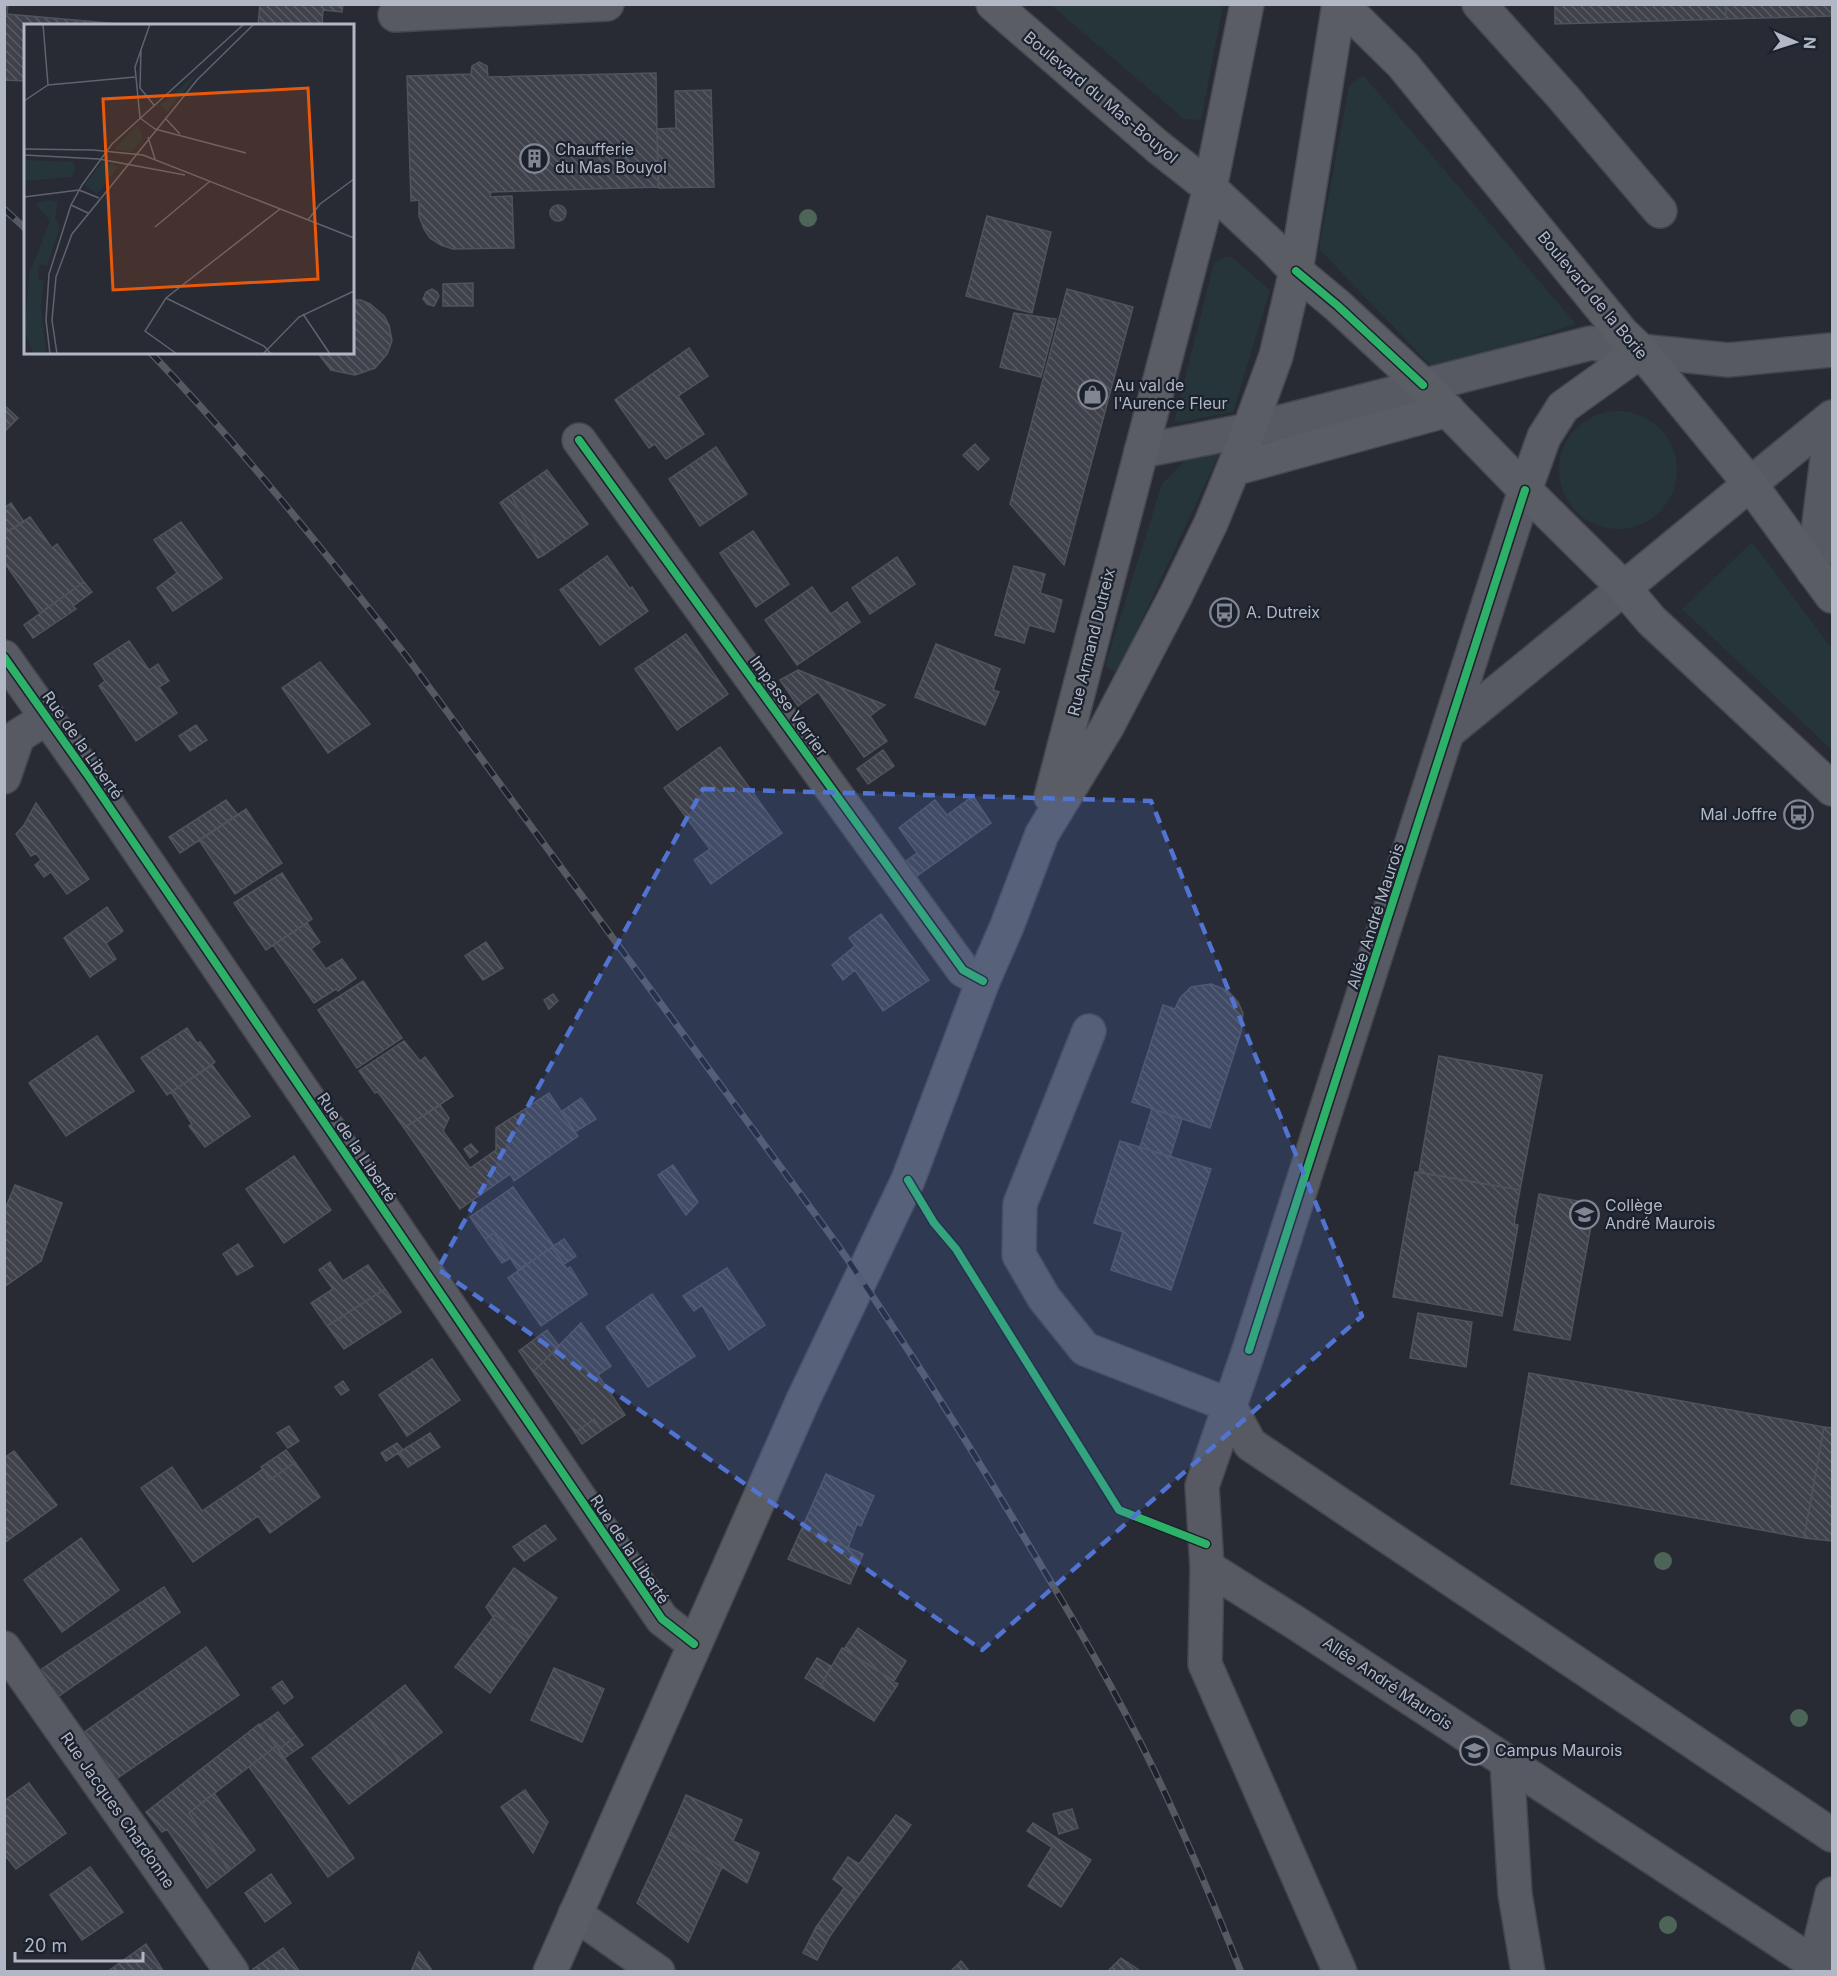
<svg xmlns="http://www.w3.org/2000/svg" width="1837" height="1976" font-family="Inter,sans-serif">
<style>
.green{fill:#263539}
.building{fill:url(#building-back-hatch);stroke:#4f535b;stroke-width:1.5}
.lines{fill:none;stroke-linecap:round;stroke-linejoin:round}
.minor-casing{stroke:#44464c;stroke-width:36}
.major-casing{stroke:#454850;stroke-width:36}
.minor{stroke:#575a62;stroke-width:33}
.major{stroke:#5a5d64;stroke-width:33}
.rail-casing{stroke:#56595f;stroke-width:7}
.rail{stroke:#1b212d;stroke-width:4.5;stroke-dasharray:14;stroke-linecap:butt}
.cycleway-casing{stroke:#1b212d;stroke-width:11}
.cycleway{stroke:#2db169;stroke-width:8}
.tree{fill:#4c6558}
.marked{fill:#5173d1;fill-opacity:0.2;stroke:#5173d1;stroke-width:4.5;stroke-dasharray:12 8;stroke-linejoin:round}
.labels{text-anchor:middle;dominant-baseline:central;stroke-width:4.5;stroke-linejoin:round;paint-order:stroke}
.street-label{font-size:16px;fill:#b1b7c5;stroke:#1b212d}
.poi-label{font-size:16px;fill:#b1b7c5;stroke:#1b212d;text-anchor:start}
.inset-road{fill:none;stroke:#5f636d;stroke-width:1.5}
.view{fill:#e8590c;fill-opacity:0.15;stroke:#e8590c;stroke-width:3}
.inset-edge{fill:none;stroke:#b1b7c5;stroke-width:3}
</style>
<defs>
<pattern id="building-back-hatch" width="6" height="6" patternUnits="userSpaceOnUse" patternTransform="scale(1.5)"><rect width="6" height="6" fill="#3f424a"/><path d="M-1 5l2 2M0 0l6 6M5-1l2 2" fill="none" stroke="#585b63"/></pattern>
</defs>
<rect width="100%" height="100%" fill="#282b33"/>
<!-- green -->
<path class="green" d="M1051,5H1223L1201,120L1184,119Z
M1363,75L1576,324L1435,370L1319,249L1349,86Z
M1224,257H1232L1270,290L1233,412L1174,423L1214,263Z
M1559 470a59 59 0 1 1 118 0a59 59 0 1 1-118 0Z
M1220,452L1117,673L1105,666L1162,484L1192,453Z
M1752,542L1832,649V750L1682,609Z"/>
<!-- building -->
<path class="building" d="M4,4H8L7,14L142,26H26V81L4,80Z
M260,4H343L342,12L323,10L322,26H258Z
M1555,4H1726V19L1555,24Z
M1726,4H1832V16L1726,19Z
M479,62L487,66L488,77L656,73L658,187L491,192L490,197L512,196L514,248L453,249L441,245L430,238L424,229L419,216V200L411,201L407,76L471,74L472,66Z
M711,90L714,187L659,188L657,129L676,128L675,91Z
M550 213a8 8 0 1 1 16 0a8 8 0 1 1-16 0Z
M987,216L1051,232L1032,313L966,296Z
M473,283V306H443V284Z
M432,289L437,292L439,296L434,306L427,304L423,299L426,292Z
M1067,289L1133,307L1064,565L1010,504Z
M352,300H361L370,304L384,316L389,325L392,341L387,354L375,368L355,375L331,370L317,352H352Z
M1014,313L1056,319L1041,377L1000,367Z
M689,348L708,376L678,396L704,434L666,459L655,444L649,448L615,400Z
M4,405L18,418L4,432Z
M975,444L989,459L978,470L963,455Z
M716,447L747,494L700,526L669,479Z
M547,470L588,524L544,555L511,495Z
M511,495L544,555L538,558L500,503Z
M11,503L24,522L4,534V508Z
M30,517L52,548L57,544L84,582L40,613L4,562V534Z
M181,522L222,578L173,611L157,588L177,573L154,540Z
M753,531L789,584L756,607L720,553Z
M607,556L630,589L632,587L648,611L600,645L560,590Z
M897,557L915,584L870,614L852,588Z
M1014,566L1045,574L1040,593L1062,600L1054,632L1029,625L1024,643L995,635Z
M84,582L92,592L73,606L76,609L33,638L24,625Z
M812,587L844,633L797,665L765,620Z
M847,602L860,622L844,633L831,614Z
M686,634L728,694L677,730L635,669Z
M129,641L149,670L158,664L169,681L159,687L177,713L136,741L99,686L105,681L94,664Z
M936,644L1000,669L993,690L999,692L985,725L915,697Z
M320,662L370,724L328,753L282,688Z
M798,670L885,705L870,716L887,741L864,757L818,692L798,706L780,680Z
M196,725L207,740L190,751L179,736Z
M720,747L782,833L711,884L694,860L710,849L664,788Z
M883,750L894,766L868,784L857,769Z
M973,796L991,823L917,876L906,861L917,853L899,828L935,800L947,815Z
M226,800L238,815L180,853L169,837Z
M36,803L89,879L67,894L51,872L44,877L35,865L41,860L36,853L31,856L16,834L24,825Z
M246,809L282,863L235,894L199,840Z
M282,873L312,919L266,950L234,903Z
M107,907L123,931L106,943L116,959L90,977L64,938Z
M881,914L929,980L883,1011L855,970L843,980L832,965L855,946L849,938Z
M307,923L320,942L311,949L326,969L342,959L356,978L338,991L336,989L314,1003L273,945Z
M486,942L503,968L483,980L465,956Z
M363,981L402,1038L357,1068L318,1010Z
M1211,984L1228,991L1238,1002L1243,1013L1241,1032L1210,1128L1132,1102L1163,1005L1175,1009L1180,998L1191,987Z
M553,994L558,1001L549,1009L544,1000Z
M187,1028L197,1043L200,1042L215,1062L167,1095L141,1058Z
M97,1036L134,1091L66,1136L29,1083Z
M404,1041L420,1061L425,1057L453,1096L404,1128L378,1092L375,1093L359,1071Z
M1439,1056L1542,1075L1520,1190L1419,1172Z
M212,1065L250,1116L205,1147L189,1126L192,1124L171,1092Z
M549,1093L578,1136L514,1181L510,1174L460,1209L404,1128L440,1105L449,1118L443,1131L470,1168L496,1150V1128Z
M581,1098L596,1119L575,1132L561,1112Z
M1152,1109L1182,1119L1170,1157L1140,1147Z
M1120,1141L1211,1169L1171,1290L1111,1270L1123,1232L1094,1223Z
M471,1144L478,1152L470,1158L464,1149Z
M294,1156L331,1210L284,1243L246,1189Z
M673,1165L698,1202L686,1215L658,1175Z
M1415,1172L1520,1190L1514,1224L1518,1225L1502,1316L1393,1297Z
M15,1185L62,1203L41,1261L4,1287V1212Z
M513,1187L554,1246L518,1270L494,1233L485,1239L470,1217Z
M1539,1194L1595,1204L1570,1340L1514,1330Z
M494,1233L510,1258L502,1263L485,1239Z
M564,1239L576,1256L564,1264L552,1247Z
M238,1244L253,1266L237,1275L223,1254Z
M552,1247L567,1269L570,1267L587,1294L541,1326L508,1278Z
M330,1262L343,1281L368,1265L385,1289L327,1326L311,1303L333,1289L319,1270Z
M727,1268L765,1325L729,1350L702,1305L694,1311L683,1296Z
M385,1289L401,1312L344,1349L327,1326Z
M652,1294L695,1356L648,1387L606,1327Z
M1418,1313L1472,1322L1466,1367L1410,1358Z
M581,1323L611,1366L598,1375L625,1415L602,1430L594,1419L575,1433L533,1372Z
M547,1330L559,1346L533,1372L519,1351Z
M432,1359L460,1400L407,1436L379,1395Z
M1529,1373L1824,1427L1804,1538L1511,1484Z
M343,1381L349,1390L341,1395L335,1387Z
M594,1419L602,1430L582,1444L575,1433Z
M289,1426L299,1441L288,1448L277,1433Z
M1824,1427L1832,1428V1541L1804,1538Z
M430,1433L440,1447L408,1467L398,1453Z
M397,1443L403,1450L386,1461L381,1453Z
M286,1450L295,1462L270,1480L261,1467Z
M14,1451L57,1505L4,1543V1458Z
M295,1462L320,1497L270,1533L258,1516L193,1562L141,1488L172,1467L202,1511L263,1469L270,1480Z
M826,1474L874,1496L861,1526L857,1524L848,1548L802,1528Z
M545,1525L556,1539L524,1561L513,1547Z
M802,1528L863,1554L850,1584L788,1559Z
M81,1538L119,1590L62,1632L24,1580Z
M514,1568L557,1598L529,1638L495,1615L493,1617L486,1607Z
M164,1587L180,1612L59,1696L39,1671Z
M495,1615L529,1638L490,1693L455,1667Z
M858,1628L906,1661L894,1681L844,1649Z
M206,1647L239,1695L116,1779L83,1733Z
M842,1648L898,1684L874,1721L820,1687Z
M817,1658L831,1666L820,1687L805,1678Z
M554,1668L604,1689L582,1742L531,1720Z
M282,1681L293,1697L284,1704L272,1688Z
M405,1685L442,1732L401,1764L366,1716Z
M278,1712L296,1736L278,1750L260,1725Z
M366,1716L401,1764L349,1804L312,1758Z
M259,1724L276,1746L189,1813L229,1871L207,1888L167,1829L162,1832L146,1812Z
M296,1736L303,1745L283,1759L278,1750Z
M276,1746L354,1858L328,1877L249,1767Z
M29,1783L66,1833L16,1869L4,1854V1801Z
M525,1790L548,1822L533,1853L501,1807Z
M214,1793L255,1850L229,1871L189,1813Z
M686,1795L742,1820L733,1841L759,1853L747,1883L669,1834Z
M1072,1809L1078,1828L1059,1834L1053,1814Z
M896,1815L911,1825L857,1898L833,1879L848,1857L859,1864Z
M1033,1823L1091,1860L1061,1907L1028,1886L1052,1847L1027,1831Z
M669,1834L722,1867L688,1942L637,1903Z
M90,1867L123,1912L82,1940L50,1895Z
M271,1874L291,1903L265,1922L245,1893Z
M844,1888L857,1898L830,1936L816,1927Z
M816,1927L830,1936L817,1960L803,1953Z
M146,1944L164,1972H107Z
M283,1948L300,1972H254L253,1969Z
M419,1952L433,1972H411Z
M1121,1958L1142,1972H1107Z
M961,1961L970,1972H950Z"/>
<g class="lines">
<defs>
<path id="minor" d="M1479,4L1563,97L1660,211
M395,15L607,4
M579,440L963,970L983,981
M1141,451L1249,430L1591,343L1641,351L1728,360L1832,350
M1750,484L1832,417
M1525,490L1249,1350L1202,1486L1207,1567L1296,1623L1827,1972
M1813,571L1832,419
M4,657L89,777L662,1619L694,1644
M1448,732L1624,588
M4,777L18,736L48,717
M1089,1031L1020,1204L1019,1255L1044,1298L1085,1349L1229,1405L1250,1444L1832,1835
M1207,1567L1205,1664L1340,1972
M4,1648L232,1972
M1507,1762L1515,1894L1528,1972
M575,1914L658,1972
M1815,1964L1832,1894"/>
<path id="major" d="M993,4L1158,147L1210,188L1272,246L1296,271L1338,306L1423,385L1525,490L1624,588L1651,620L1832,789
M1341,4L1403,65L1622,333L1641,351L1750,484L1832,596
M1233,469L1448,410
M1525,490L1544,437L1563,407L1641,351
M1624,588L1750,484
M1051,797L1210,188L1247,4
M550,1972L803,1400L908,1180L983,981L1007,926L1042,834L1107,727L1175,597L1211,523L1249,430L1276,356L1296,271L1339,4"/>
</defs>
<!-- minor casing -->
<use href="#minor" class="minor-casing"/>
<!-- major casing -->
<use href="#major" class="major-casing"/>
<!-- minor -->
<use href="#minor" class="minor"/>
<!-- major -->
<use href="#major" class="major"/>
<defs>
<path id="rail" d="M4,209L26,229
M150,352C242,448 325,552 407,657L837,1244C904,1341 967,1441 1027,1542C1072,1617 1117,1693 1155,1772C1186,1837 1214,1904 1241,1972"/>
</defs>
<!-- rail casing -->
<use href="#rail" class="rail-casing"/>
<!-- rail -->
<use href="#rail" class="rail"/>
<defs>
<path id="cycleway" d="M1296,271L1338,306L1423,385
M579,440L963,970L983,981
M4,657L89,777L662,1619L694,1644
M908,1180L934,1223L956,1249L1119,1510L1206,1544
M1249,1350L1525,490"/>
</defs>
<!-- cycleway casing -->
<use href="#cycleway" class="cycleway-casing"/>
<!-- cycleway -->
<use href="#cycleway" class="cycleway"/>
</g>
<!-- trees -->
<g class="tree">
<circle cx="808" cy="218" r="9"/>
<circle cx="1663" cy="1561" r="9"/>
<circle cx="1799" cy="1718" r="9"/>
<circle cx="1668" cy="1925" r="9"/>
</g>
<!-- marked area -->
<path class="marked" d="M703,789L1151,801L1362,1316L982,1650L438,1269Z"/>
<!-- icons -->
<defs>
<symbol id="building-ring" viewBox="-11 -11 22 22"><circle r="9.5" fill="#1b212d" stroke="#818692" stroke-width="1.5"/><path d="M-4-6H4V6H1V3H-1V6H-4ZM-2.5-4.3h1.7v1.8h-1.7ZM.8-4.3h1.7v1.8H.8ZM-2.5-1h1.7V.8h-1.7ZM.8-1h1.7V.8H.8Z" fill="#818692"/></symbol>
<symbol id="shop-ring" viewBox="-11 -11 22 22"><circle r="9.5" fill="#1b212d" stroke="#818692" stroke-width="1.5"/><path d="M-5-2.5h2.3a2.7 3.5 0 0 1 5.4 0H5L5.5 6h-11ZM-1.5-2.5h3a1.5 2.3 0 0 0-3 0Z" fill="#818692"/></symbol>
<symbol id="bus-ring" viewBox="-11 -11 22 22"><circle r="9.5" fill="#1b212d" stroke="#818692" stroke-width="1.5"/><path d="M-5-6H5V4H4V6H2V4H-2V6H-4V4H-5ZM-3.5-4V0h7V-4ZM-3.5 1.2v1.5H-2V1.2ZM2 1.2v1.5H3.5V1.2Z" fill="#818692"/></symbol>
<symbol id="school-ring" viewBox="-11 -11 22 22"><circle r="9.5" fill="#1b212d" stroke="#818692" stroke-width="1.5"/><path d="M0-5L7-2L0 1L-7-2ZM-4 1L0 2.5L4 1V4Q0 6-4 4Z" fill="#818692"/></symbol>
<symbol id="university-ring" viewBox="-11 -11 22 22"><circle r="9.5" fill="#1b212d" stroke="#818692" stroke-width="1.5"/><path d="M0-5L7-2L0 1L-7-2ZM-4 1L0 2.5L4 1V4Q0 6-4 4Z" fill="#818692"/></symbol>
</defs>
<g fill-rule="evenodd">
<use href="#building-ring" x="518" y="142" width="33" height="33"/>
<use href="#shop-ring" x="1076" y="378" width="33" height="33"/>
<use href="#bus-ring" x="1208" y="596" width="33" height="33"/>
<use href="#bus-ring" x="1782" y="798" width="33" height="33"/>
<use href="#school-ring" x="1568" y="1198" width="33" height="33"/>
<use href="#university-ring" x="1458" y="1734" width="33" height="33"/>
</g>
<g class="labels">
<!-- street labels -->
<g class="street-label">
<text transform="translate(1101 97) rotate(40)">Boulevard du Mas-Bouyol</text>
<text transform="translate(1593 295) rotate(50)">Boulevard de la Borie</text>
<text transform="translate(1091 642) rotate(-76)">Rue Armand Dutreix</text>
<text transform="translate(789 706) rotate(54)">Impasse Verrier</text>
<text transform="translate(83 745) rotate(55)">Rue de la Liberté</text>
<text transform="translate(1375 916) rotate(-72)">Allée André Maurois</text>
<text transform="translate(357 1147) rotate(56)">Rue de la Liberté</text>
<text transform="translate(630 1549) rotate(56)">Rue de la Liberté</text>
<text transform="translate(1388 1683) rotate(34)">Allée André Maurois</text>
<text transform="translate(118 1810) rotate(55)">Rue Jacques Chardonne</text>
</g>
<!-- poi labels -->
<g class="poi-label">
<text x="555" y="149">Chaufferie<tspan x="555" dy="18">du Mas Bouyol</tspan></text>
<text x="1114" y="385">Au val de<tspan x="1114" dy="18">l'Aurence Fleur</tspan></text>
<text x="1246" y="612">A. Dutreix</text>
<text x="1777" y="814" text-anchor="end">Mal Joffre</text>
<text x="1605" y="1205">Collège<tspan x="1605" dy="18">André Maurois</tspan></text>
<text x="1495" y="1750">Campus Maurois</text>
</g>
</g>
<!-- overview -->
<g transform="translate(24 24)">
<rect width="330" height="330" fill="#282b33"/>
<path d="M175,48L143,88L136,81ZM114,100L119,115L107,128L90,125ZM0,136L50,138L51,146L48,153L0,157ZM78,138L95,142L73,170L61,161Z" fill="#263539"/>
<path d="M26,176L34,178L31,195L36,202L23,242L16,240L14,249V255L20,256L17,284L22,330H9L1,307L5,251L26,197L11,179Z" fill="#263539"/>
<path class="inset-road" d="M19,0L24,61M117,25L116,64L130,81M0,77L24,61L111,53M116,94L111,43L126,0M116,94L131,105M141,94L156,110M131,105L222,129M124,113L131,135M0,125L69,126L119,131L330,214M0,131L75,135L161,151M55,166L75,174M0,173L55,166M47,181L64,189M284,196L296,180L330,155M131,203L185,158M142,274L240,322L247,330M279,290L306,330M26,330L22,296L25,250L47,181L58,161L88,120L220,0M33,330L28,296L32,253L48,210L173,56L230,0M153,330L121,307L142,274L256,185M239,330L275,293L330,267"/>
<path class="view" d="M284,64L294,255L89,266L79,75Z"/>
<rect width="330" height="330" class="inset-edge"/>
</g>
<!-- border -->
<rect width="1837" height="1976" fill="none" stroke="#b1b7c5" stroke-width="12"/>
<!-- north arrow -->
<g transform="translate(1795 42) rotate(93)" stroke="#1b212d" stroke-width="4.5" paint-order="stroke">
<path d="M0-4.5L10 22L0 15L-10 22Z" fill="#b1b7c5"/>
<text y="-9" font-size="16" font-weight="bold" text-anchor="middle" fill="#b1b7c5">N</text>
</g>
<!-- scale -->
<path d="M15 1952v9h128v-9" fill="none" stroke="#b1b7c5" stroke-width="3"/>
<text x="24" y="1952" font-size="18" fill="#b1b7c5" stroke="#1b212d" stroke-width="4.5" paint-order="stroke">20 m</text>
</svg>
